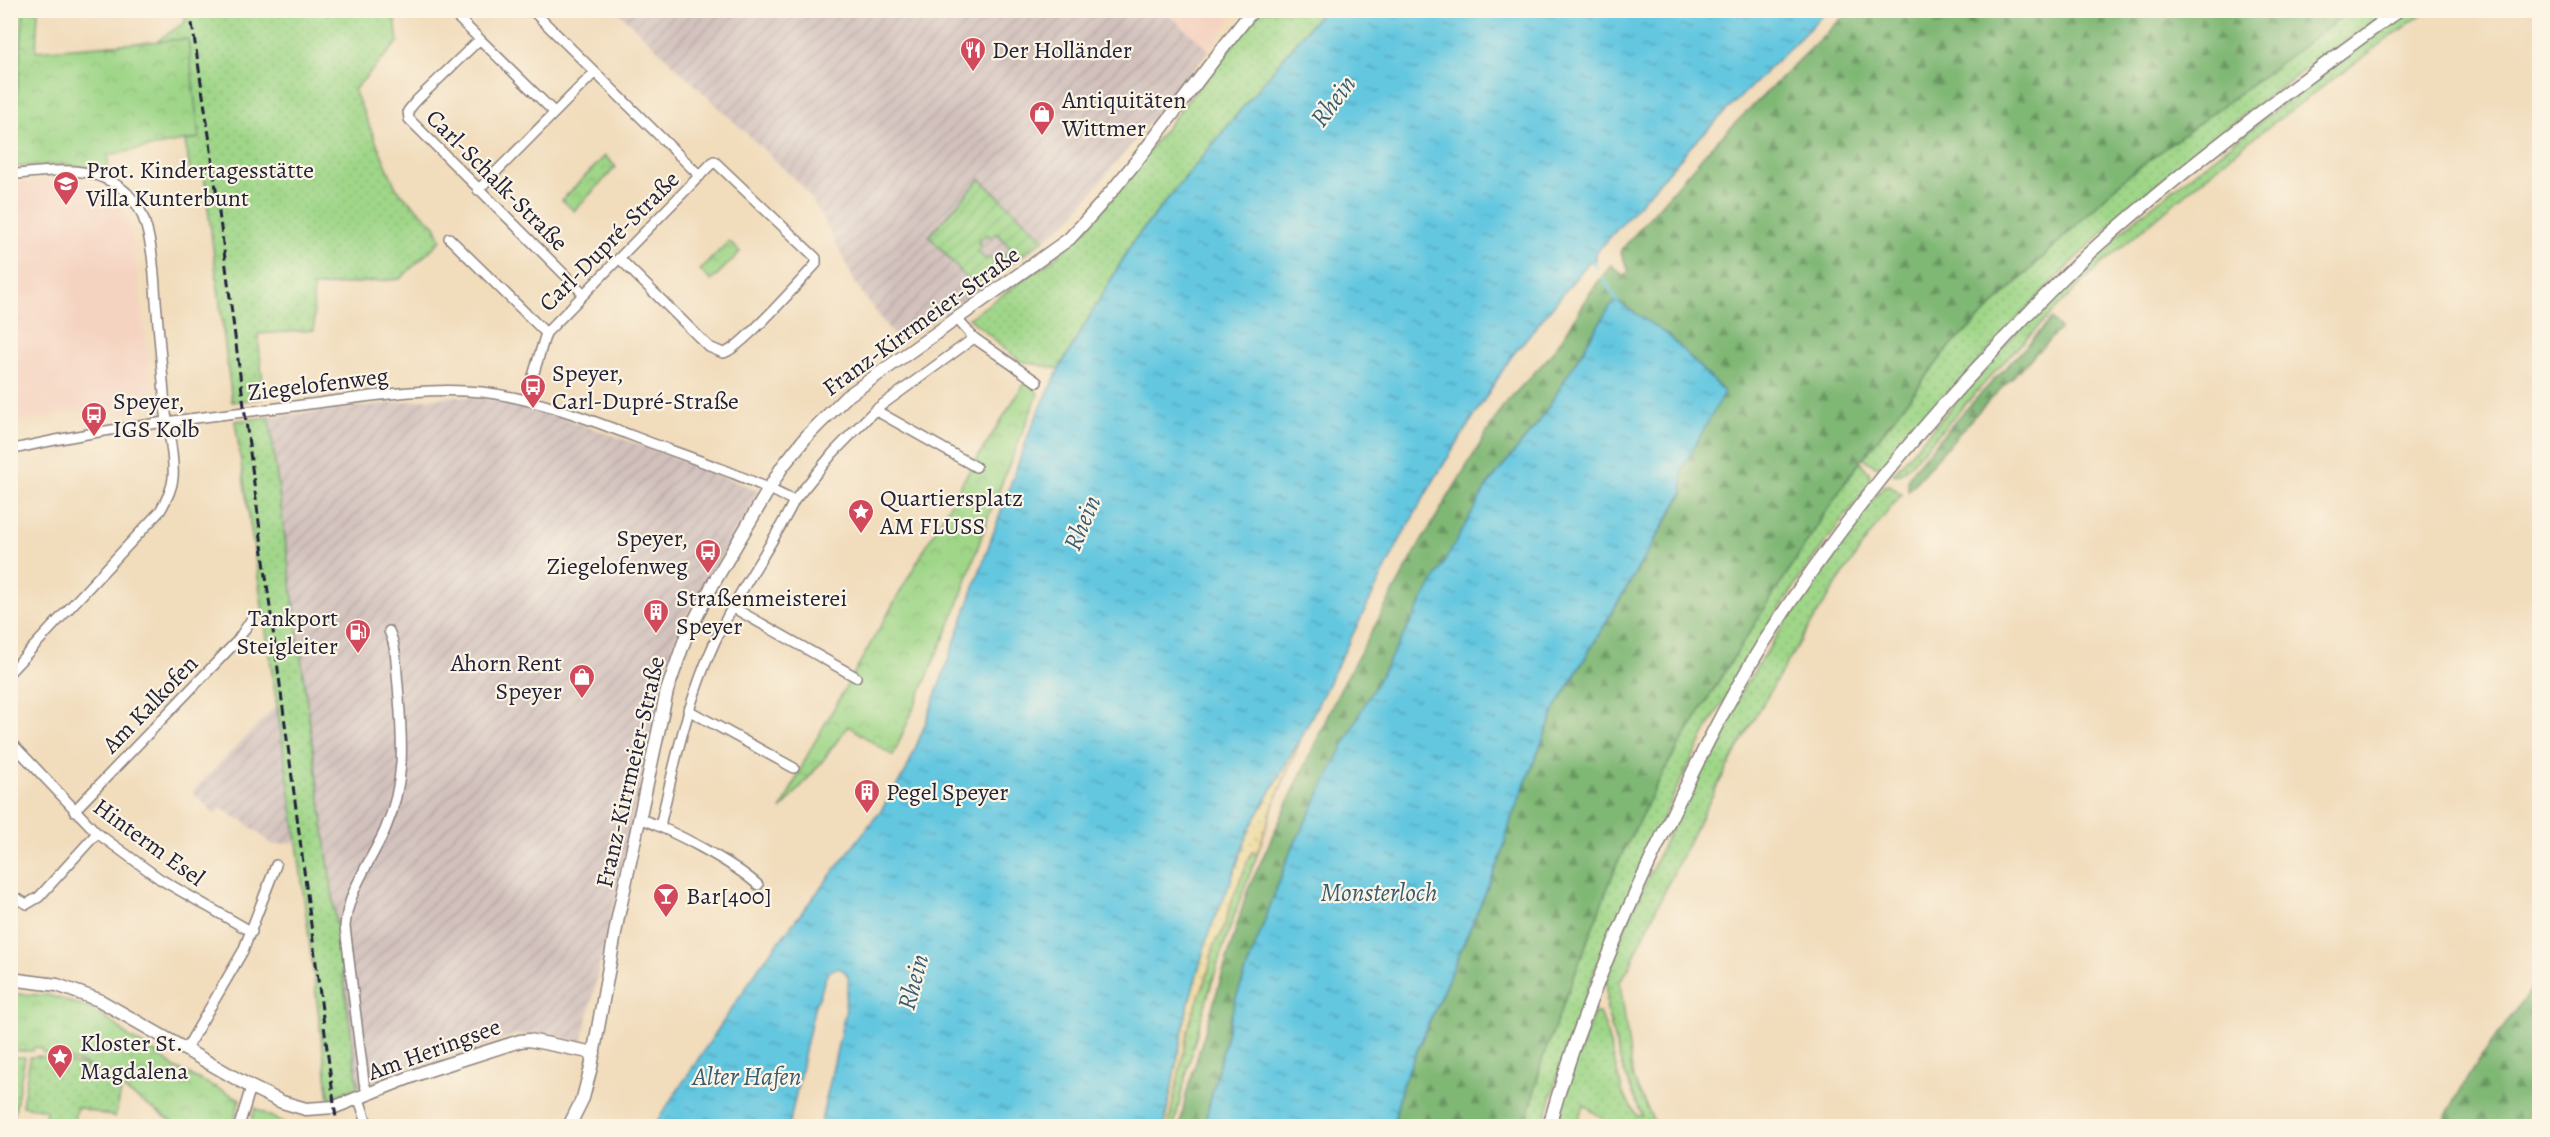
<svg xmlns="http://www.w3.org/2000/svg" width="2550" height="1137" font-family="Alegreya,serif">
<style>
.built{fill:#f5d3c1}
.industrial{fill:url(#industrial-furrows)}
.grass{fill:url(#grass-dots);stroke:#607c62;stroke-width:1.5}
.forest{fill:url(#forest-firs);stroke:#506c58;stroke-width:1.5}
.sand{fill:url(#sand-dots);stroke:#887e6c;stroke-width:1.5}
.park{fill:url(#park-crowns);stroke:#607c62;stroke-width:1.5}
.garden{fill:url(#garden-furrows);stroke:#607c62;stroke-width:1.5;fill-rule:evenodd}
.pitch{fill:#9fd688;stroke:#607c62;stroke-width:1.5}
.water{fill:url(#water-ripples);stroke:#42748e;stroke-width:1.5}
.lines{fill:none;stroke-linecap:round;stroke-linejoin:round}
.stream{stroke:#63c7e0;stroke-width:3}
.minor-casing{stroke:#8a7f7b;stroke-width:12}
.tertiary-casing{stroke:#8a7f7b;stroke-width:15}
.minor{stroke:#fff;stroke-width:9}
.tertiary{stroke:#fff;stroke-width:12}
.rail{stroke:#22223b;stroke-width:3;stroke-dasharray:9 4.5;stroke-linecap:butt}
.labels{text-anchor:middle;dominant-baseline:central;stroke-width:4.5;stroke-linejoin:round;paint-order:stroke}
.poi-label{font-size:24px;fill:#22223b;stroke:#fcf5e5;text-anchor:start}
.street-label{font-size:24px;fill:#22223b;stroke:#fcf5e5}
.water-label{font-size:26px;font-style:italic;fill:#395c75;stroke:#fcf5e5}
</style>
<defs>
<pattern id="industrial-furrows" width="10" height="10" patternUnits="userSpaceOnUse" patternTransform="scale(1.5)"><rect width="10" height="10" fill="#d1c0bc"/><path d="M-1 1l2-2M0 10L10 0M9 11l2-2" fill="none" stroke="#b3a5a2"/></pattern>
<pattern id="grass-dots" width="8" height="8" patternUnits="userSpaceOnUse" patternTransform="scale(1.5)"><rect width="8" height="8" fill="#9fd688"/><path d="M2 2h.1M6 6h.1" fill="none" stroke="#89b776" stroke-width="1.8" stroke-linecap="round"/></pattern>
<pattern id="forest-firs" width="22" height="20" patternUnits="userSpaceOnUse" patternTransform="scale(1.5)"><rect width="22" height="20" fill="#7fb774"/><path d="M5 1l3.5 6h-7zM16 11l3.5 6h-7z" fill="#689460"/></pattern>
<pattern id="sand-dots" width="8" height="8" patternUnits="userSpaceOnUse" patternTransform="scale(1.5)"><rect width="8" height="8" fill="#eeda9e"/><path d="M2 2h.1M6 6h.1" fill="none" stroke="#ccbb89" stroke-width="1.8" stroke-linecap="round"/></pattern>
<pattern id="park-crowns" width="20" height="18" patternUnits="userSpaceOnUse" patternTransform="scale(1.5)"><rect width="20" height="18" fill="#9fd688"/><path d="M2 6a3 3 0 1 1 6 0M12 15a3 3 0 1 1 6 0" fill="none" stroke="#89b776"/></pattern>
<pattern id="garden-furrows" width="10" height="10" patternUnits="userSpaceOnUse" patternTransform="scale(1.5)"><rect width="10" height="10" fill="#9fd688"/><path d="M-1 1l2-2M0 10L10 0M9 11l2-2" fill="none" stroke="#89b776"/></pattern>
<pattern id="water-ripples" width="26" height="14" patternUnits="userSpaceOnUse" patternTransform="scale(1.5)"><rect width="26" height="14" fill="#63c7e0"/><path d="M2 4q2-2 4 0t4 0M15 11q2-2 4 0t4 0" fill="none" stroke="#51a1b7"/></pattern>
</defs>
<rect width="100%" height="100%" fill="#fcf5e5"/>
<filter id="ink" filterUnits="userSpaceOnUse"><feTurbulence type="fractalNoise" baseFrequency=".0167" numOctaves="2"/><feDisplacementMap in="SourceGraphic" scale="12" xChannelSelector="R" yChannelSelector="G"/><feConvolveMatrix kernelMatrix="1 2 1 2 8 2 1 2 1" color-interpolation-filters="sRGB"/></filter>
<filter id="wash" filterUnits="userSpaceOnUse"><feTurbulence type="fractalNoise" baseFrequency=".008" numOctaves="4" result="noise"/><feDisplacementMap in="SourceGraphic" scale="24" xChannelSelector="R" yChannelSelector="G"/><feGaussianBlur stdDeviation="1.35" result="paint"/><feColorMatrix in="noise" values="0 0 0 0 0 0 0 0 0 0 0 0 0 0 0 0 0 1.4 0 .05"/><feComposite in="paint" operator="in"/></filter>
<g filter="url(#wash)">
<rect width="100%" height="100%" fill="#f1dcbb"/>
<!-- built -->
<path class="built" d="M1164,11H1237L1209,50Z
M57,179L90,182L107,191L118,202L130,221L152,392L151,401L144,409L71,412L11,422V184Z"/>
<!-- industrial -->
<path class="industrial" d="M617,11H1164L1209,50L1069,220L1016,262L900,344L857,286L822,216L803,187Z
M456,396L516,402L680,459L760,492L694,600L677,635L663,676L617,892L582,1042L542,1035H515L358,1087L269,417Z
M277,705L297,842L273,845L240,818L238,820L222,807L214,814L192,792Z"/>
<!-- grass -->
<path class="grass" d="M207,10L394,11L398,42L354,90L396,188L435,226L441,240L400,279L313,287L314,330L258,334L264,398L232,402L204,175L191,176L185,141L199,138L111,47L154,43L185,22L184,11H205L206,13Z
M1261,11H1322L1134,240L1059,369L1020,361L969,318L1052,260L1086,230L1210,72Z
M2350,11H2388C2293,78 2194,147 2109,227C2030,300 1960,383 1888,462C1878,470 1872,465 1863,458L1946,351L2125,178Z
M2408,11H2426L2245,144L2099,266L2011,354L1910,465L1898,475L1893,474L2034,312L2138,217L2352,50Z
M269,417L358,1087L329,1098L297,842L235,421Z
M1860,462L1869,472L1871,482L1810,563L1761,638L1711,722L1677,788L1593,975L1555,1084L1543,1126H1526L1542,1060L1616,866L1665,769L1720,679L1818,522Z
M1888,485L1902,494C1870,531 1845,572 1818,613C1745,727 1684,845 1629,968L1620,981L1633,1079L1656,1126H1614L1583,1105L1577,1126H1557L1568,1077L1594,1013H1599L1605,1026L1623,1094L1637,1116H1642L1620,1061L1607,1011V974L1621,936L1667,837L1742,690L1824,563L1884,486Z
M1252,851L1256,853V858C1220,948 1195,1031 1174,1126H1168L1190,1021L1208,973L1214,944L1222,933L1232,900Z
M40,1056L85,1066L121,1092L115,1117L77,1107L73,1123L45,1117L46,1110L22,1106L30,1057Z
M25,1057L12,1126H11V1057Z"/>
<!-- forest -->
<path class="forest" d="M1849,11H2350L2125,178L1946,351L1849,476L1720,679L1665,769L1616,866L1542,1060L1526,1126H1393L1402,1085L1501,857L1511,819L1556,707L1683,493L1681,470L1724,392L1669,336L1617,301L1539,422L1487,486L1289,855L1235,1001L1204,1126H1180L1186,1095L1247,892L1339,691L1421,542L1503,406L1549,357L1566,333L1592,290L1611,265L1624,276L1629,271L1621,253L1623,248L1709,149Z
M2052,319L2060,329L1976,414L1908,491V479L1912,471L1957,419Z
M2537,981L2540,984L2539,1102L2520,1126H2440L2471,1072Z"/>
<!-- sand -->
<path class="sand" d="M1304,732L1274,803L1256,858V853L1252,851L1232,900L1222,933L1214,944L1208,973L1190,1021L1168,1126H1164L1187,1009L1209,932L1230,883L1249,830Z"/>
<!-- park -->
<path class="park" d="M24,11H38L36,51L188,39L199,138L108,155V168L103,172L65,164L17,167L12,150Z
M605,156L616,167L574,211L562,200Z
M729,241L740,252L711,281L700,270Z
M1031,382L1038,394L989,515L956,610L893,756L848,726L821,763L781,810L809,752L965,478L1024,384Z
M11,994L48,995L87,1007L116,1025L130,1038L161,1056L175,1068L240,1099L233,1126H179L85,1064L42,1052V1048L34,1047L33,1051H11Z
M255,1108L288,1126H250Z"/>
<!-- garden -->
<path class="garden" d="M980,179L1044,239L977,290L929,236ZM997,233L1011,249L995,263L990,257L986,260L978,251L981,247L978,242L987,234L991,238Z"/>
<!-- pitch -->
<path class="pitch" d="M10,11H24L12,150H10Z"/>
<!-- water -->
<path class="water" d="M1322,11H1827L1692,145L1595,254V260L1589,262L1511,357L1437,475L1402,536L1304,732L1249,830L1230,883L1209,932L1187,1009L1164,1126H820L846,1009C841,995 859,975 838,968C819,971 826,993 815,1004L789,1126H654L760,966L882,809L906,771L926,722L1030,430L1059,369L1134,240Z
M1617,301L1669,336L1724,392L1682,470L1683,492L1556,707L1511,819L1501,857L1402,1085L1393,1126H1204L1235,1001L1289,855L1361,711L1487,486L1539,422L1610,306Z"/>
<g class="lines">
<!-- stream -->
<path class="stream" d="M1593,261L1596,267
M1603,278L1617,301"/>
</g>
</g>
<g filter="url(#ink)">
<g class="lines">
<defs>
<path id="minor" d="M450,10L554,112
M532,10L700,176
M479,40L416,101L408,111L409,119L584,294
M10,175C51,170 94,163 127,193C135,201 141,210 144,220C153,246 154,274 156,301C159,336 162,371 165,405C167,429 175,454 173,478C172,490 166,501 160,511L10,672
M478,190L594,73
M449,238L546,333
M957,319L974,338
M526,399L546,333L714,161L816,258V264C801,280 739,351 723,353L709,347L620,259
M875,410L976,467
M10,450C106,427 204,417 302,405C361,398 422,386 482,392C541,399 596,422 651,443C700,461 748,477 794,501L833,453L875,410L974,338L1037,382
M732,607L856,677
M688,710L794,768
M10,741L97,833L160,879L252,932
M74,811L237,641L251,620
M639,818C673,831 731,861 758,885
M660,826C676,756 691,686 725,621C746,580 774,542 794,501
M10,895L27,904L39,897L97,833
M186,1049L243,951L276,865
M368,1095L364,1082L345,927C347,892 371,861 385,830C407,779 402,738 398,685C396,668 397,648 389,631
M359,1099L368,1126
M239,1126L251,1087"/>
<path id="tertiary" d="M10,979L57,985L99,1000L251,1087L282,1102L306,1109L335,1107L426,1071L520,1041L529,1040L594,1053
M569,1126L583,1098L591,1067L618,917L667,691L685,639L713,584L782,467L806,437L846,397L1069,239C1137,168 1191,86 1253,10
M1549,1126C1577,1026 1616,932 1661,838C1692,773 1723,708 1761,647C1829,539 1909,439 1997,347C2029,312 2062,277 2098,245C2194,160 2296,85 2399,10"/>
</defs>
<!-- minor casing -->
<use href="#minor" class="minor-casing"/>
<!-- tertiary casing -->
<use href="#tertiary" class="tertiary-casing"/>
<!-- minor -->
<use href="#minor" class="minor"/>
<!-- tertiary -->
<use href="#tertiary" class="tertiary"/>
<!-- rail -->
<path class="rail" d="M190,10L209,135L337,1126"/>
</g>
</g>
<!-- icons -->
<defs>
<symbol id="restaurant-pin" viewBox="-11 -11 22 30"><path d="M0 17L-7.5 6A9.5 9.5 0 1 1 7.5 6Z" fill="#d1495b" stroke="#fcf5e5"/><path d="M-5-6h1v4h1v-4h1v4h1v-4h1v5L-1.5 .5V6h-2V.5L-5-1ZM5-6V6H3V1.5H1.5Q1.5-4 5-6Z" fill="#fff"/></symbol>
<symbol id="shop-pin" viewBox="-11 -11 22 30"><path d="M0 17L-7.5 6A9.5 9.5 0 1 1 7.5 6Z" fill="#d1495b" stroke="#fcf5e5"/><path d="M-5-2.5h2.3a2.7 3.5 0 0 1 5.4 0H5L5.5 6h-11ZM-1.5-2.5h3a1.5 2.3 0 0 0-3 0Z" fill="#fff"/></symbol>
<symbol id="school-pin" viewBox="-11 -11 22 30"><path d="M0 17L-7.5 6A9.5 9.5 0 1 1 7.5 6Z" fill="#d1495b" stroke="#fcf5e5"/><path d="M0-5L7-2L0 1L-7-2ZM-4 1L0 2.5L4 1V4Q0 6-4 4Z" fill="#fff"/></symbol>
<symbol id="bus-pin" viewBox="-11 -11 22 30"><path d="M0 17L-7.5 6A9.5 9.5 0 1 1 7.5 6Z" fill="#d1495b" stroke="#fcf5e5"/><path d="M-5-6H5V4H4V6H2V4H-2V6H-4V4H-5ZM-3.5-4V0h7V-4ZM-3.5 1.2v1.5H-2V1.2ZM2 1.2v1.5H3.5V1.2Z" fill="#fff"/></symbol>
<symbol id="sight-pin" viewBox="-11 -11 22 30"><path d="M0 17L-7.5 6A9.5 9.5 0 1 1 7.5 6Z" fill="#d1495b" stroke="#fcf5e5"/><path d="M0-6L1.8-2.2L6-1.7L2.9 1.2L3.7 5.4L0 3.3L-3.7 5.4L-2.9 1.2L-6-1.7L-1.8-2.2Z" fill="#fff"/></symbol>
<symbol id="building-pin" viewBox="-11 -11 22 30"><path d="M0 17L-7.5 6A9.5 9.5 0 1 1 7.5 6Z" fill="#d1495b" stroke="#fcf5e5"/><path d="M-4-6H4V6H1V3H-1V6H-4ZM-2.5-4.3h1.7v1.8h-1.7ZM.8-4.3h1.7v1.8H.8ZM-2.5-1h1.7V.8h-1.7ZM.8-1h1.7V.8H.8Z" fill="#fff"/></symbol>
<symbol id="fuel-pin" viewBox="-11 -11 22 30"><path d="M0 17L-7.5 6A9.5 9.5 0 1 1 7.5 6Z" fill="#d1495b" stroke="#fcf5e5"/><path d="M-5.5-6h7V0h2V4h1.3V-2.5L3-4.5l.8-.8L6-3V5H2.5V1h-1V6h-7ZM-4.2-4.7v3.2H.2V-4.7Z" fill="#fff"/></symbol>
<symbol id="bar-pin" viewBox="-11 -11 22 30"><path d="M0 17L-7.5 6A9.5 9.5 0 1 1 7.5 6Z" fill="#d1495b" stroke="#fcf5e5"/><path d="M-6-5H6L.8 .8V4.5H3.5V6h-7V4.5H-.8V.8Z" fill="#fff"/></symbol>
</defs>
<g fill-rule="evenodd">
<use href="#restaurant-pin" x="958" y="35" width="30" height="40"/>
<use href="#shop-pin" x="1027" y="99" width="30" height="40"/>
<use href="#school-pin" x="51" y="169" width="30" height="40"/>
<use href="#bus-pin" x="518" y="372" width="30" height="40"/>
<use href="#bus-pin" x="79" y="400" width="30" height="40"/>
<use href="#sight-pin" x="846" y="497" width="30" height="40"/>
<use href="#bus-pin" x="693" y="537" width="30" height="40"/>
<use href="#building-pin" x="641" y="597" width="30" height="40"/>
<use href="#fuel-pin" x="343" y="617" width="30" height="40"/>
<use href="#shop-pin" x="567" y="662" width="30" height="40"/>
<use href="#building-pin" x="852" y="777" width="30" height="40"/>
<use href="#bar-pin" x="651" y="881" width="30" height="40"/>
<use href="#sight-pin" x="45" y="1042" width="30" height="40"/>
</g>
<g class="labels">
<!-- poi labels -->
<g class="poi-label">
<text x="992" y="50">Der Holländer</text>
<text x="1062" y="100">Antiquitäten<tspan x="1062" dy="28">Wittmer</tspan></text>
<text x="86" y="170">Prot. Kindertagesstätte<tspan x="86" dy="28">Villa Kunterbunt</tspan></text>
<text x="552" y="373">Speyer,<tspan x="552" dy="28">Carl-Dupré-Straße</tspan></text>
<text x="113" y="401">Speyer,<tspan x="113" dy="28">IGS Kolb</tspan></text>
<text x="880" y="498">Quartiersplatz<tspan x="880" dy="28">AM FLUSS</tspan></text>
<text x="688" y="538" text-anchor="end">Speyer,<tspan x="688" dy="28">Ziegelofenweg</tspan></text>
<text x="676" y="598">Straßenmeisterei<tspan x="676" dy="28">Speyer</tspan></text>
<text x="338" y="618" text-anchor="end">Tankport<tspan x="338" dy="28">Steigleiter</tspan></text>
<text x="562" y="663" text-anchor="end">Ahorn Rent<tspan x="562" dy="28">Speyer</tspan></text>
<text x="886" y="792">Pegel Speyer</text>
<text x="686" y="896">Bar[400]</text>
<text x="80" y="1043">Kloster St.<tspan x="80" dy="28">Magdalena</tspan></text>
</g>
<!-- street labels -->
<g class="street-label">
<text transform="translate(497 180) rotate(45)">Carl-Schalk-Straße</text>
<text transform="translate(609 241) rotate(-45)">Carl-Dupré-Straße</text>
<text transform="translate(921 321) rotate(-36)">Franz-Kirrmeier-Straße</text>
<text transform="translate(318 384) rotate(-7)">Ziegelofenweg</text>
<text transform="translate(150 704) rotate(-46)">Am Kalkofen</text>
<text transform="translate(630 772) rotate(-77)">Franz-Kirrmeier-Straße</text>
<text transform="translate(149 842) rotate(36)">Hinterm Esel</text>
<text transform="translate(434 1049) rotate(-20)">Am Heringsee</text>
</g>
<!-- water labels -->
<g class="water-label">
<text transform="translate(1333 101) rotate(-53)">Rhein</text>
<text transform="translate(1082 523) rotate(-67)">Rhein</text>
<text x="1379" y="892">Monsterloch</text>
<text transform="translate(913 982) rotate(-75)">Rhein</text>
<text x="747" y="1076">Alter Hafen</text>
</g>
</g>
<!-- margin -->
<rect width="2550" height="1137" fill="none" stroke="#fcf5e5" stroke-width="36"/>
</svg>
